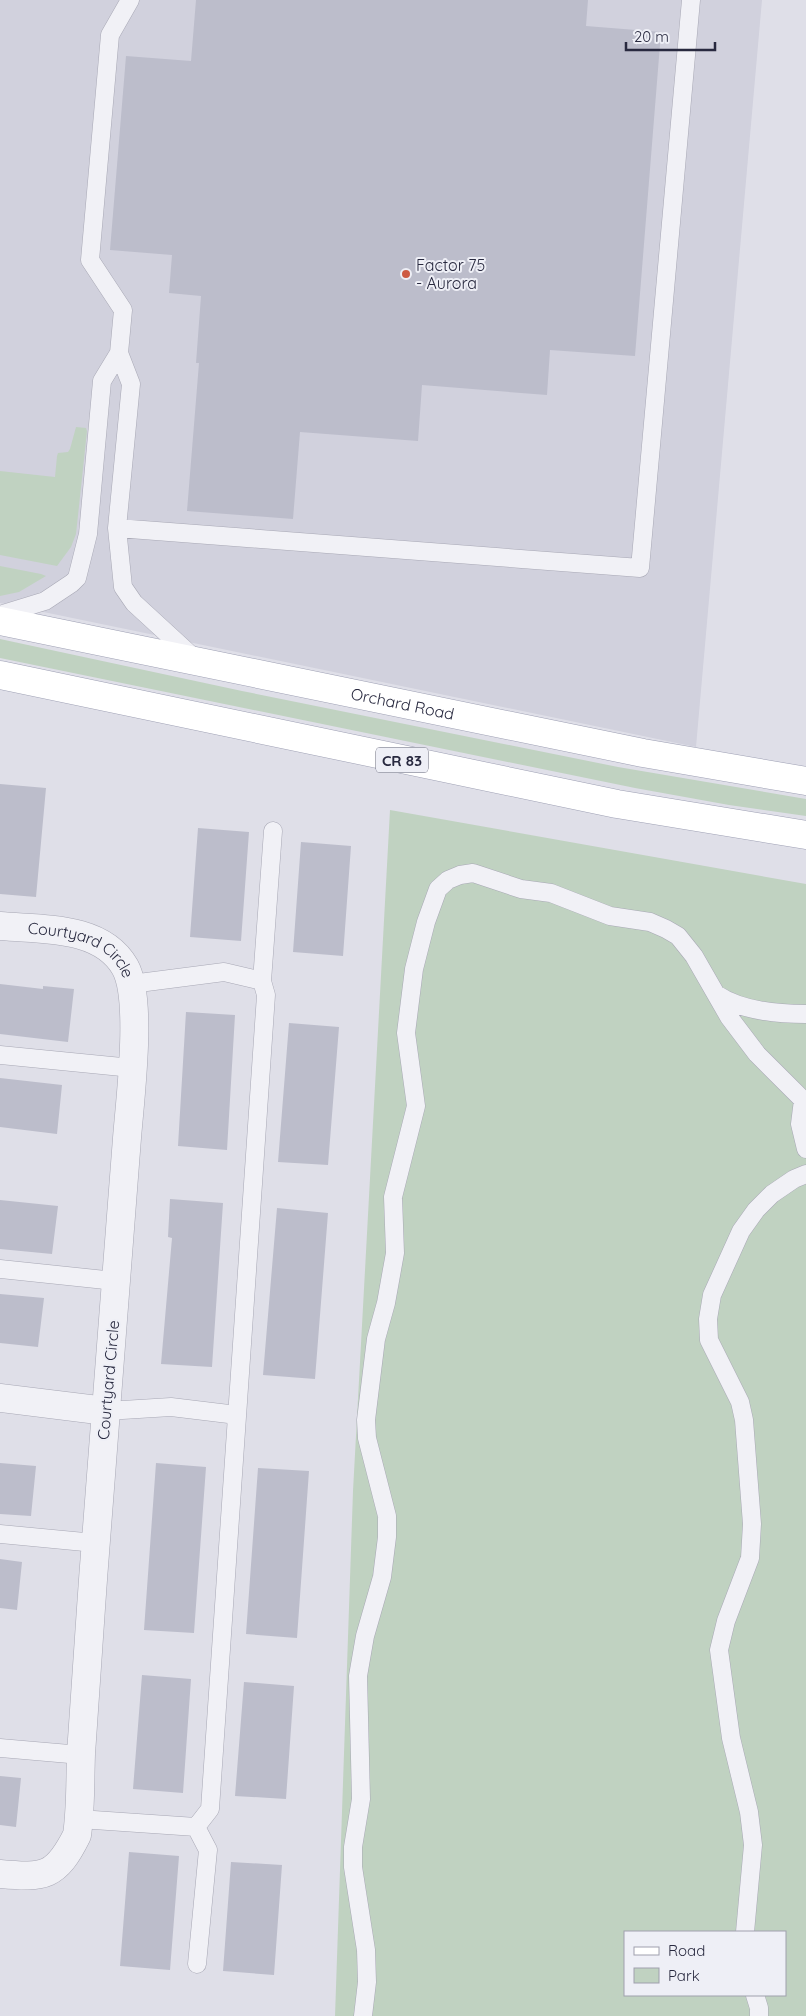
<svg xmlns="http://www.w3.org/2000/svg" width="806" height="2016" font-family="Quicksand,sans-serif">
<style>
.built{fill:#d1d1dd}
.green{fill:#c0d2c1;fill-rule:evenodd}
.building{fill:#bcbdcb}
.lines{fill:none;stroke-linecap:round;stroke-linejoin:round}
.service-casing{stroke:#a8a8b5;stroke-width:19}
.minor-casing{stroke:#a8a8b5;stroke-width:29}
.primary-casing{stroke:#9ea0b4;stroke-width:29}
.service{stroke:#f1f1f6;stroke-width:18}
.minor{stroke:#f1f1f6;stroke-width:28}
.primary{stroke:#fff;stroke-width:28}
.poi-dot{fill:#cd5a43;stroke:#eeeff6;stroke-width:2}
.labels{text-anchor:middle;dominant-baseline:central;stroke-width:4;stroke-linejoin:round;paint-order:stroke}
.shield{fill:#eeeff6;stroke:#636476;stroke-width:1}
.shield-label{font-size:15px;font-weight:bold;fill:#28293f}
.poi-label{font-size:16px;fill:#28293f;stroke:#eeeff6;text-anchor:start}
.street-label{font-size:16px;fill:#28293f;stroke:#eeeff6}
</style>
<rect width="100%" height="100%" fill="#dfdfe8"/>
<!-- built -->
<path class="built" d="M0,0H762L696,747L0,603Z"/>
<!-- green -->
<path class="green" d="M76,427L86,428L87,431L76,534L71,547L57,566L0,555V471L55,477L57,456L58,453L68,452L70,449Z
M0,566L41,574L46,576L19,592L0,596Z
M0,639L242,691L618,767L806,799V816L729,805L635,788L0,658Z
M390,810L806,884V2016H335L353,1491ZM625,1932H785V1995H625Z"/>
<!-- building -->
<path class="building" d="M196,0H588L586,26L661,32L635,356L550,350L547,395L422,385L418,441L300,432L293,519L187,511L199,363H196L201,296L169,293L172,255L110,250L126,56L191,61Z
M0,784L46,788L36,897L0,894Z
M198,828L249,832L241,941L190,937Z
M301,842L351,846L343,956L293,952Z
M0,984L43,989V986L74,989L68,1042L0,1034Z
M186,1012L235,1015L227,1150L178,1146Z
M289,1023L339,1027L328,1165L278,1162Z
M0,1078L62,1085L57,1134L0,1127Z
M170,1199L223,1203L212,1367L161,1364L172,1238L168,1237Z
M0,1200L58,1206L52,1254L0,1249Z
M277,1208L328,1213L315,1379L263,1375Z
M0,1294L44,1298L38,1347L0,1343Z
M0,1463L36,1466L31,1516L0,1514Z
M156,1463L206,1467L194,1633L144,1630Z
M258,1468L309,1471L297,1638L246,1634Z
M0,1559L22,1562L17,1610L0,1608Z
M142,1675L191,1679L183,1793L133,1789Z
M244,1682L294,1686L286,1799L235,1796Z
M0,1776L21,1778L16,1827L0,1825Z
M129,1852L179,1856L170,1970L120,1966Z
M231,1862L282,1865L274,1975L223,1971Z"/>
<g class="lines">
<defs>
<path id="service" d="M119,353L131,384L117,528L123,587L134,603L195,659
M117,528L640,568L691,0
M0,615L45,601L72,583L77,578L88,534L102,381L119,353L123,310L90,260L110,35L130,0
M262,981L273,831
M716,994C741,1011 776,1014 806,1014
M0,1055L132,1068
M0,1269L115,1281
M106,1411L171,1407L237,1415
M0,1534L95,1543
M0,1748L81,1755
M79,1819L196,1827L210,1809L266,995L262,981L224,972L131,984
M196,1827L208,1850L197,1964
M745,1932L753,1845L749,1812L731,1738L719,1650L726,1621L750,1558L752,1524L744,1420L740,1402L709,1340L708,1319L712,1295L741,1231L756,1210L772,1194L794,1179L806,1174
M755,1995L759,2008V2016
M363,2016L367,1982L366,1950L353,1867V1847L361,1799L358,1676L365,1636L382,1577L387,1537V1516L367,1438L366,1420L376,1339L386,1303L395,1253L393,1197L416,1106L406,1033L414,969L426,922L438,889L448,880L460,875L473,873L521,889L551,893L610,916L650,922L666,929L678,936L694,956L729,1017L757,1054L803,1100L800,1124L806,1149"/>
<g id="minor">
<path id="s1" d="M0,926C41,930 101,925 125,967C143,999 130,1099 127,1138C114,1294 102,1451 91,1608C88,1657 84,1705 81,1754C80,1781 81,1808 77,1835C56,1877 45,1878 0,1874"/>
<path d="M0,1398L106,1411"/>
</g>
<g id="primary">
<path id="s2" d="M0,621L643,753L806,781"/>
<path d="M0,675L617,804L806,835"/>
</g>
</defs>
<!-- service casing -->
<use href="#service" class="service-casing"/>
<!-- minor casing -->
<use href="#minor" class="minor-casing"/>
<!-- primary casing -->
<use href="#primary" class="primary-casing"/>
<!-- service -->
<use href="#service" class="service"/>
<!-- minor -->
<use href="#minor" class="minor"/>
<!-- primary -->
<use href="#primary" class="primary"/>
</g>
<!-- markers -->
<circle class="poi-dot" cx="406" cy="274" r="5"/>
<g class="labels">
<!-- shield labels -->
<rect class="shield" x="376" y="747.5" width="52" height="25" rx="4"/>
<g class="shield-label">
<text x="402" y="760">CR 83</text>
</g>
<!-- poi labels -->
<g class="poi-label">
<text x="416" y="265">Factor 75<tspan x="416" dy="18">- Aurora</tspan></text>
</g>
<!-- street labels -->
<g class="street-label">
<text stroke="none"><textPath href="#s2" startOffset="411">Orchard Road</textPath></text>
<text stroke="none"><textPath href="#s1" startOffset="88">Courtyard Circle</textPath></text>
<text transform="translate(108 1380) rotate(-85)">Courtyard Circle</text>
</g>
</g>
<!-- legend -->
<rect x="624" y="1931" width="162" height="65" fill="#eeeff6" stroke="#9fa0ad"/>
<rect x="634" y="1947" width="25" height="8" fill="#ffffff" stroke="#9fa0ad"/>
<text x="668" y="1956" font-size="15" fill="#28293f">Road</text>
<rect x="634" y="1968" width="25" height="15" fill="#c0d2c1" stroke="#9fa0ad"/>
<text x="668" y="1981" font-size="15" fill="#28293f">Park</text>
<!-- scale -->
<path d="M626 42v8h89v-8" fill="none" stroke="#28293f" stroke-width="2.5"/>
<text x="634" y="42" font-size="15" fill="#28293f" stroke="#eeeff6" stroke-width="4" paint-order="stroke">20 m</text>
</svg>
